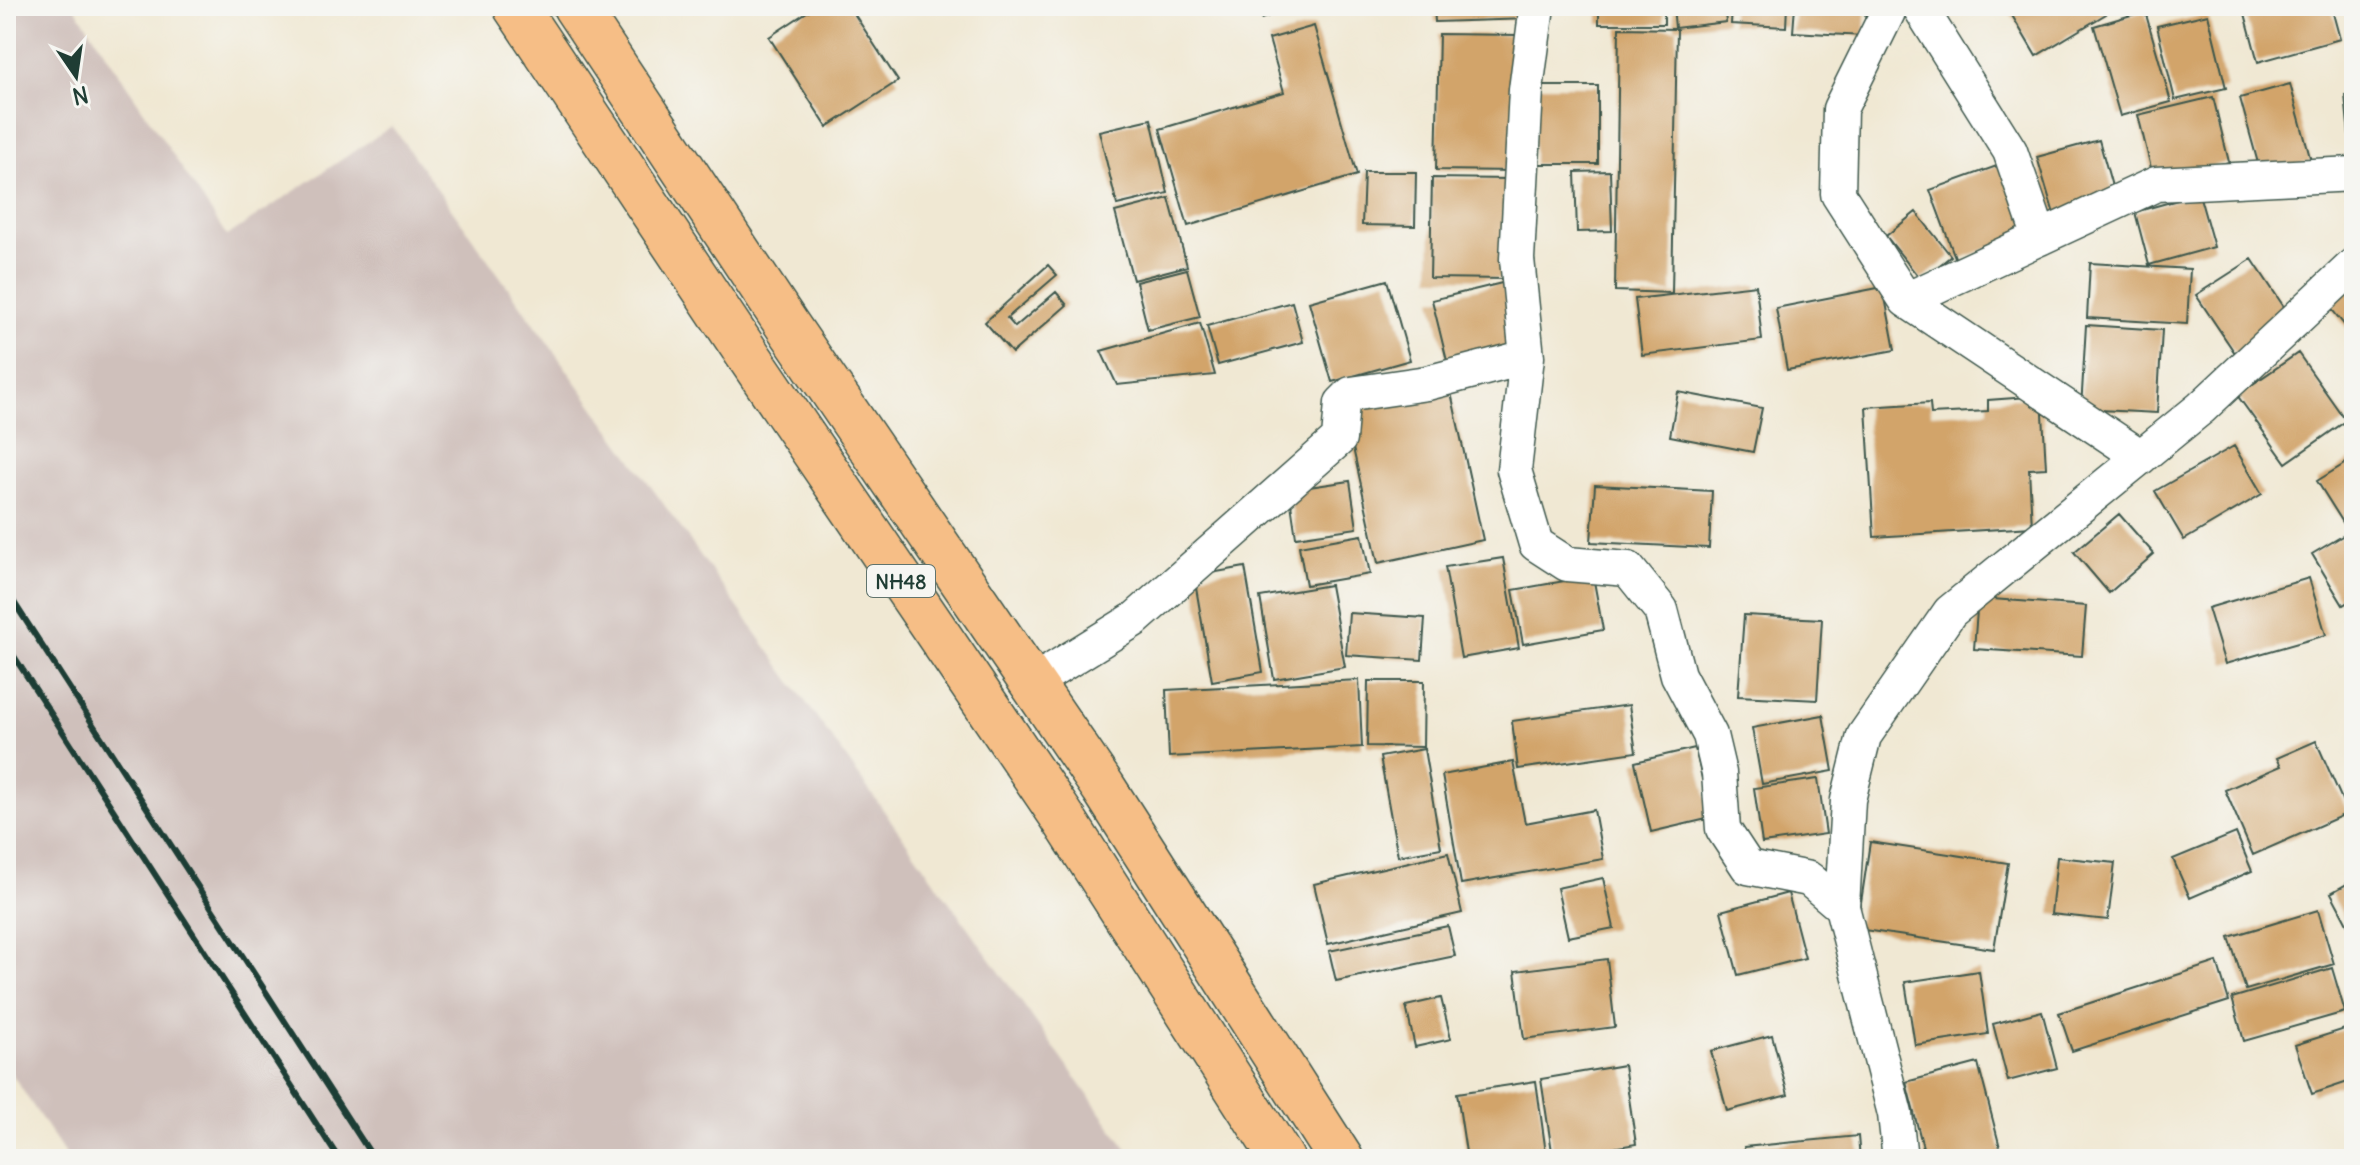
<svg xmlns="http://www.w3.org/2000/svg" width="2360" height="1165" font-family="Delius,sans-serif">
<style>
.industrial{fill:#cfc0bb}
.building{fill:#d2a46a}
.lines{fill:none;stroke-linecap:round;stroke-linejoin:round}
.minor-casing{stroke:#3e574c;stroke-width:37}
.trunk-casing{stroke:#3e574c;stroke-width:47}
.minor{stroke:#fff;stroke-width:34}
.trunk{stroke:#f6be86;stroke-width:44}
.rail{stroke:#1f3d34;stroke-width:6}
.labels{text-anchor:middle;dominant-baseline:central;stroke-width:6;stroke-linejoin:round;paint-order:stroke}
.shield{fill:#f6f6f2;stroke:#60746d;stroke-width:2}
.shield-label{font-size:20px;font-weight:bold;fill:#1f3d34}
</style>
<rect width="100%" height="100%" fill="#f6f6f2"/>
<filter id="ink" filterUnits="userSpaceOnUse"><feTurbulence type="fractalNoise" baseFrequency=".0125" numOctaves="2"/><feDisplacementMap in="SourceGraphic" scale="16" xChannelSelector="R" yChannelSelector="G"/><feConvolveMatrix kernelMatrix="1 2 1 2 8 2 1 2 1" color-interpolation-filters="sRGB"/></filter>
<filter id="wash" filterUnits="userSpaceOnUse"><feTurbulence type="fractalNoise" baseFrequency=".006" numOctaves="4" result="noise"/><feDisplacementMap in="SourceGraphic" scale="32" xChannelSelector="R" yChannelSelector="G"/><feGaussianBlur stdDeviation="1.8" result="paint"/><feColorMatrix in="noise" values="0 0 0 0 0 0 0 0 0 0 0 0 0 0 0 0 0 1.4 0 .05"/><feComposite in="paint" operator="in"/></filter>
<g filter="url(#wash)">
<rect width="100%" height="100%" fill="#f0e8d3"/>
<!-- industrial -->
<path class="industrial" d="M6,6H74L227,236L392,126L1134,1159H68L6,1065Z"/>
<g id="blocks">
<!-- building -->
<path class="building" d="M816,6H849L898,81L827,127L769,37Z
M1256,6H1295L1261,19Z
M1434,6H1530V19L1435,22Z
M1599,6H1664V24H1599Z
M1673,6H1724L1726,22L1675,28Z
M1732,6H1787L1786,27L1731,24Z
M1795,6H1866L1864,36L1793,32Z
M2020,6H2101L2106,14L2036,56L2010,12Z
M2243,6H2331L2340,39L2258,62Z
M2145,11L2171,102L2120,116L2094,26Z
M2208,14L2226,88L2175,100L2157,26Z
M1314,26L1357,175L1188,226L1160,129L1284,92L1269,39Z
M1619,28L1677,29L1672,293L1615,291Z
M1439,34L1519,35L1516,171L1436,170Z
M2290,84L2311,161L2261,174L2240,98Z
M1534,86H1598V164H1534Z
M2354,94V155L2351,156L2345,95Z
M2213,97L2229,162L2154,180L2138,115Z
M1151,119L1168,193L1117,205L1099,131Z
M2099,140L2115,197L2054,214L2037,157Z
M2005,163L2030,233L1956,260L1930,190Z
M1610,171L1612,231L1577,232L1575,172Z
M1364,172H1416L1415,226L1362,225Z
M1432,178L1509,179L1507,279L1430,278Z
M2199,194L2214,247L2149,265L2135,212Z
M1169,198L1187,266L1133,280L1115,212Z
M1916,212L1951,256L1921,280L1886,236Z
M2252,259L2292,319L2237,356L2196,295Z
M2090,263L2190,269L2187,324L2087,318Z
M1048,265L1057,275L1007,318L1015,327L1056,292L1067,305L1012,353L985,322Z
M1187,269L1200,317L1148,330L1136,282Z
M1387,280L1410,360L1332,382L1309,302Z
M2354,281V329L2350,332L2326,302Z
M1502,283L1518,351L1449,369L1432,300Z
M1756,285L1762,340L1642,355L1635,299Z
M1883,287L1895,350L1787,370L1776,308Z
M1292,302L1303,342L1218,365L1207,326Z
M1200,323L1215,375L1117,385L1101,351Z
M2086,325L2162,330L2157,413L2081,409Z
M2298,353L2346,421L2286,463L2237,395Z
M1450,388L1483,540L1378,563L1345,411Z
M1678,392L1762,408L1753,452L1670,436Z
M2042,396L2046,468L2029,469L2032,527L1874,537L1866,407L1930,403L1931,414L1988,411V400Z
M2234,446L2262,494L2184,540L2155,491Z
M2354,458V598L2343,605L2312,554L2349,532L2317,481Z
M1350,481L1357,528L1296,537L1289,490Z
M1595,485L1712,491L1709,548L1591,542Z
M2119,514L2154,554L2109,593L2074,552Z
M1362,535L1370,574L1306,585L1299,546Z
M1503,558L1519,648L1461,658L1445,567Z
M1245,567L1263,672L1212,681L1194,576Z
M1593,576L1603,630L1523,644L1513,590Z
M2309,578L2326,635L2225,664L2208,608Z
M1330,585L1345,667L1274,679L1260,597Z
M1978,598L2086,606L2082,656L1974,649Z
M1349,613L1425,618L1422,660L1346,655Z
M1744,615L1822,619L1817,700L1738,696Z
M1359,680L1362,747L1169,757L1166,690Z
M1368,681H1424L1423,747L1367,746Z
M1629,705L1636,752L1518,769L1512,721Z
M1823,715L1833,771L1762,784L1752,728Z
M2316,741L2348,813L2253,855L2225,790L2281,766L2277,758Z
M1695,748L1711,818L1651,832L1635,762Z
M1424,749L1441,848L1398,856L1380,757Z
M1513,762L1525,823L1594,810L1603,859L1461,884L1442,775Z
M1818,779L1826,834L1762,843L1754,788Z
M2236,833L2252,871L2190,898L2173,859Z
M1870,842L2008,863L1994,949L1857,929Z
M1448,853L1462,913L1328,944L1314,884Z
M2057,857L2115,863L2108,920L2051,914Z
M1603,878L1614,928L1568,937L1557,888Z
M2354,880V924L2349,927L2331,893Z
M1788,893L1805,958L1738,975L1721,911Z
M2318,910L2334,964L2246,990L2229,937Z
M1448,926L1455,956L1336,981L1329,951Z
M1607,959L1615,1027L1524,1039L1515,971Z
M2217,962L2229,1001L2072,1051L2059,1013Z
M2332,968L2345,1012L2244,1041L2232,998Z
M1979,971L1988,1034L1915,1045L1905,982Z
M1441,998L1451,1039L1415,1047L1406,1006Z
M2042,1011L2057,1068L2008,1081L1993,1024Z
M2354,1026V1080L2312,1094L2295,1045Z
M1772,1035L1788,1095L1727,1111L1711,1051Z
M1978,1063L2003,1159H1926L1906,1082Z
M1624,1065L1636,1144L1553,1158L1541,1079Z
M1536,1081L1546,1153L1508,1159H1467L1457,1093Z
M1858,1136L1860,1159H1745L1744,1147Z"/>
</g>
</g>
<g filter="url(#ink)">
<use href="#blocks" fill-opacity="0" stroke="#3e574c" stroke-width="2"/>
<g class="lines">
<defs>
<path id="minor" d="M1888,6V12L1840,109L1838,194L1906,300L2141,457
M1919,6L2010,151L2040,238
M1906,300L2156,184L2354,174
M1527,357L1514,470L1536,544L1567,564L1628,569L1661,610L1678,675L1710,735L1719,773L1723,829L1748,867L1809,879L1842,907
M1032,683L1135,619L1339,439L1342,403L1351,394L1427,383L1527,357L1517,259L1526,90L1537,6
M1900,1159L1895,1114L1842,907L1848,800L1864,736L1950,612L2201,408L2354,265"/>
<path id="trunk" d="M515,6L746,352L1061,815L1282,1159
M575,6L787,325L1103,787L1341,1159"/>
</defs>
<!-- minor casing -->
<use href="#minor" class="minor-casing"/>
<!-- trunk casing -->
<use href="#trunk" class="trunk-casing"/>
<!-- minor -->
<use href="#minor" class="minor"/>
<!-- trunk -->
<use href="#trunk" class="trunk"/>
<!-- rail -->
<path class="rail" d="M6,590L374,1159
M6,644L339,1159"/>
</g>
</g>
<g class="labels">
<!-- shield labels -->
<rect class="shield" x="867" y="565" width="68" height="32" rx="6"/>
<g class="shield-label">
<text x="901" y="581">NH48</text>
</g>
</g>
<!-- margin -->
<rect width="2360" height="1165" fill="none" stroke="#f6f6f2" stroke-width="32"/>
<!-- north arrow -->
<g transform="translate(76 76) rotate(167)" stroke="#f6f6f2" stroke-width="6" paint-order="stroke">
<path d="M0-6L14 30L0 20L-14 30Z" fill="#1f3d34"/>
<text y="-12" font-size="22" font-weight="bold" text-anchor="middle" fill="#1f3d34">N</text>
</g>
</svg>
